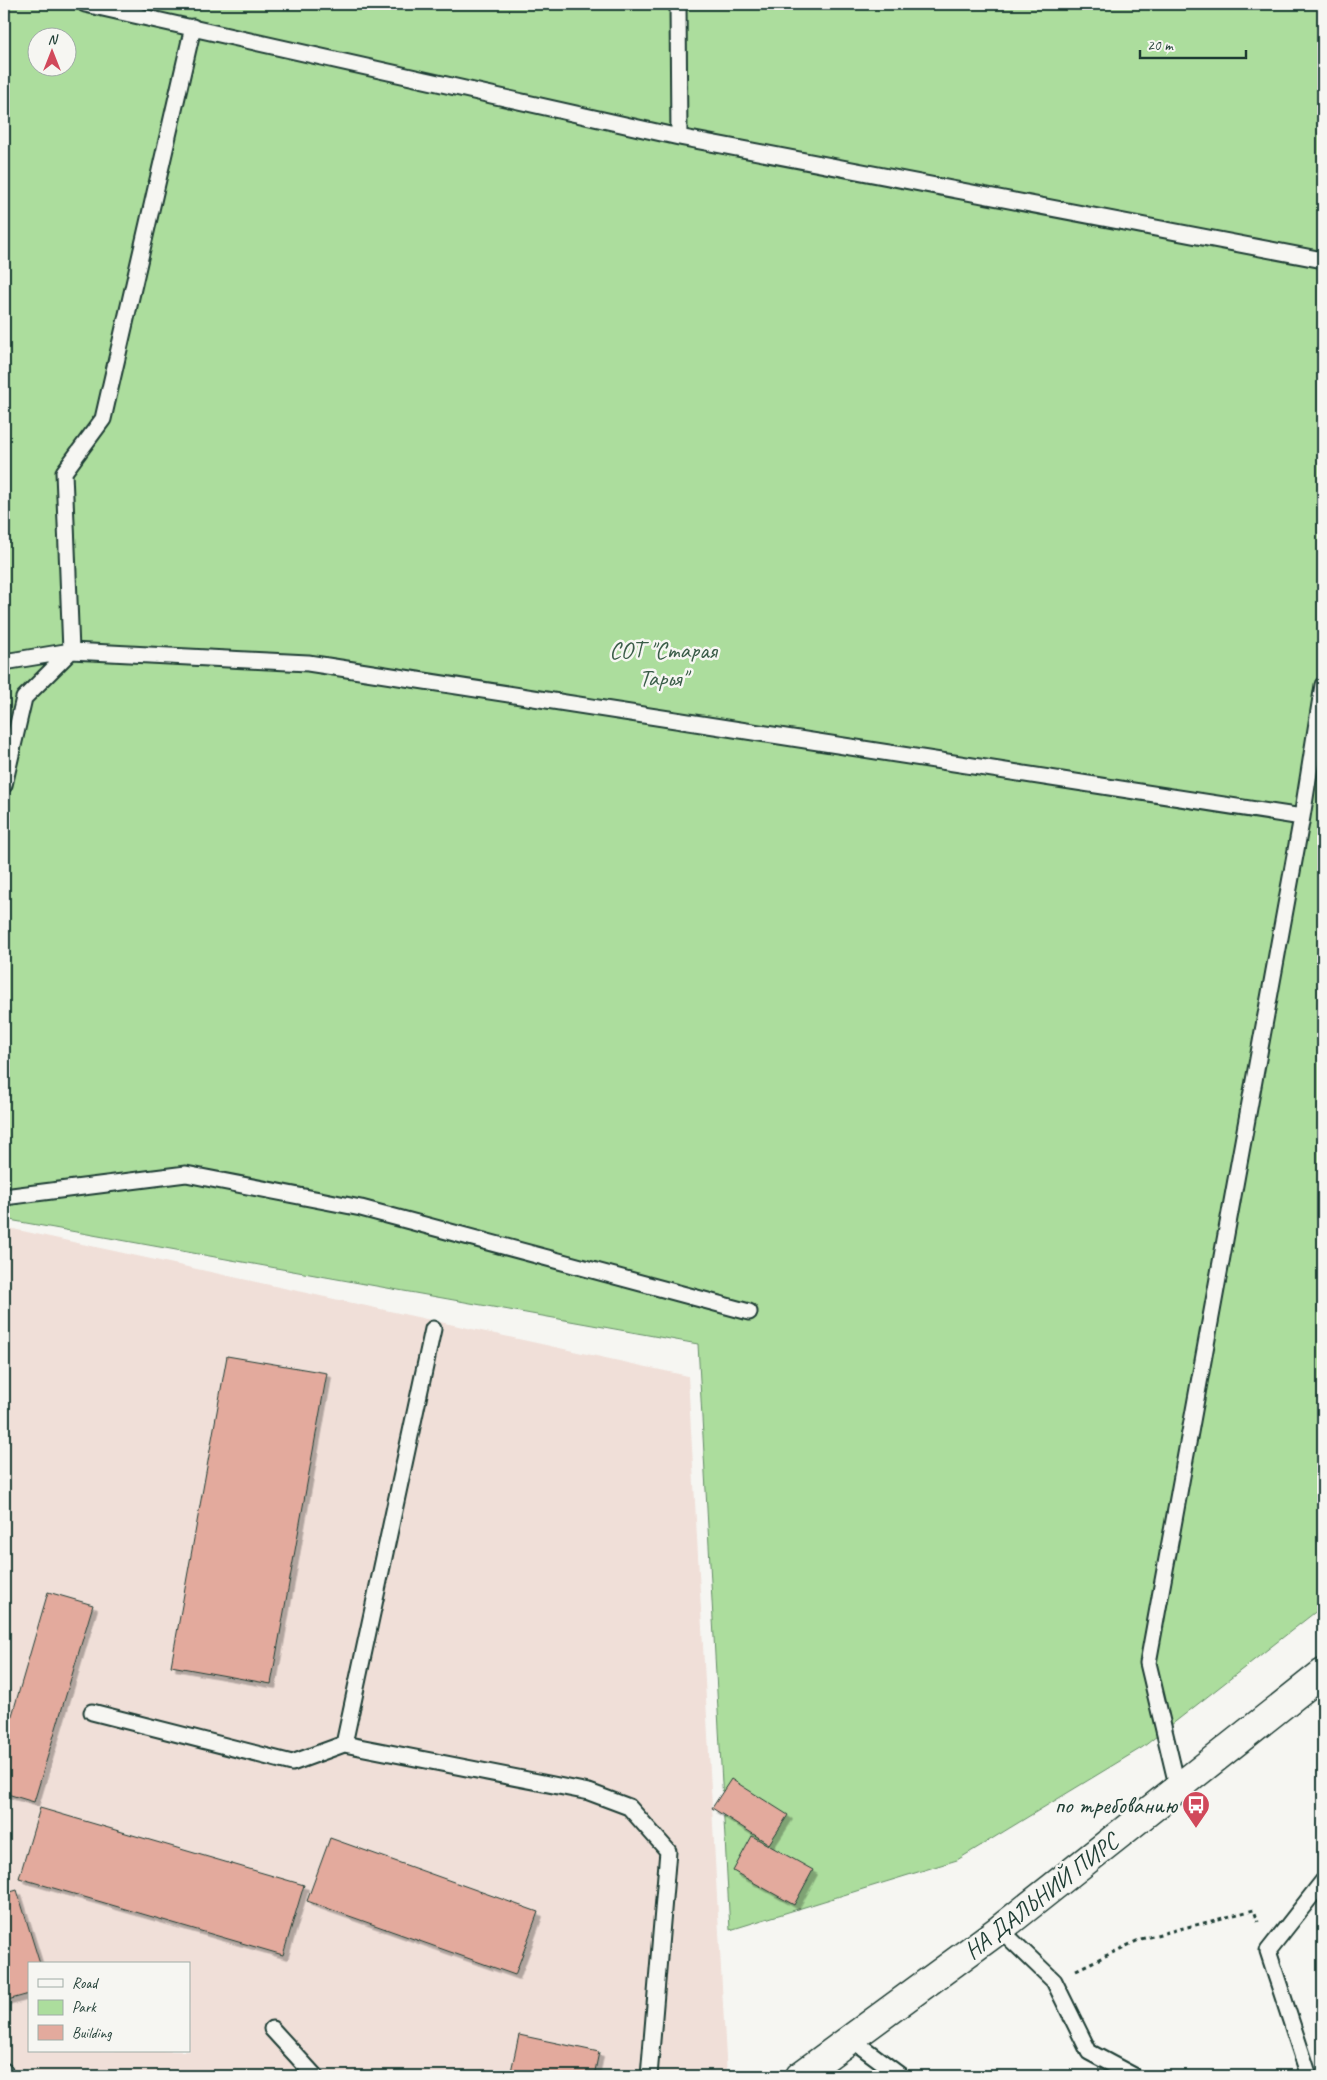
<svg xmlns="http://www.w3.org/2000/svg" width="1327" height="2080" font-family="Caveat,sans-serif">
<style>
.built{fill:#f0dfd8;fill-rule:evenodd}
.green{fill:#acdd9d;stroke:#668d68;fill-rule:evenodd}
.building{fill:#e3aa9d;stroke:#1f3d34;filter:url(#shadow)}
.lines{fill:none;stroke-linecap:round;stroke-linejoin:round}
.service-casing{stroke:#1f3d34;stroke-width:19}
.tertiary-casing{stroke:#1f3d34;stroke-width:31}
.path{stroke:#1f3d34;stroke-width:3;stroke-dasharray:4 4;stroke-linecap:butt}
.service{stroke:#f6f6f2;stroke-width:15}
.tertiary{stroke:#f6f6f2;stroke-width:28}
.labels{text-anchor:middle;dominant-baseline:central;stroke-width:5;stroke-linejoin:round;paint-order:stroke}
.park-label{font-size:24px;fill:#3b5d49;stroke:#f6f6f2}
.poi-label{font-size:24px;fill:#1f3d34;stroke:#f6f6f2;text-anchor:end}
.street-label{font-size:24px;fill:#1f3d34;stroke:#f6f6f2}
</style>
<defs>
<filter id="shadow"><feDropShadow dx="4.5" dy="4.5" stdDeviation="0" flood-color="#0004"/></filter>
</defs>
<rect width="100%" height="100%" fill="#f6f6f2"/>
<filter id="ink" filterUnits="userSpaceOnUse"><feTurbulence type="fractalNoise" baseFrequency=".02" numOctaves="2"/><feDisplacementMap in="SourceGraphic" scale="10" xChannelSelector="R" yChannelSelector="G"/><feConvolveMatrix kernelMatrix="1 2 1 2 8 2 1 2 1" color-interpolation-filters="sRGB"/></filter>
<g filter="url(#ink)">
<!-- built -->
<path class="built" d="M4,1227L688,1376L727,2076H4ZM29,1964H189V2051H29Z"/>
<!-- green -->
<path class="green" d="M4,4H1323V1606L1143,1747L957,1860L730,1930L698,1344L4,1219ZM38,38H68V68H38Z"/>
<!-- building -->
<path class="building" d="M227,1356L327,1373L271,1684L171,1666Z
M48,1592L93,1605L34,1802L4,1793V1743Z
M731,1779L788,1815L769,1844L712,1808Z
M40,1808L304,1885L283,1955L19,1878Z
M752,1836L813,1870L794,1905L733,1871Z
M330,1838L538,1912L515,1975L307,1901Z
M17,1890L40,1964H29V1994L4,2001V1894Z
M519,2035L599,2052L594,2076H510Z"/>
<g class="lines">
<defs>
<path id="service" d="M85,4L679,137L1323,260
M678,4L679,137
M4,662L71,651L308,663L1302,817
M4,785L24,698L71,651L64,472L103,419L193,27
M4,1197L186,1174L361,1208L749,1312
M92,1712L292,1763L344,1744L589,1792L629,1807L668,1851L649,2076
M344,1744L433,1329
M1178,1789L1148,1663L1302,817L1323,685
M1000,1929L1054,1981L1089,2052L1134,2076
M272,2029L315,2076
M851,2039L901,2076
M4,2071L5,2076
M1309,2076L1268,1951L1323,1881"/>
<path id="tertiary" d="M800,2076L1000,1929L1323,1673"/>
</defs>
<!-- service casing -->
<use href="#service" class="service-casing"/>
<!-- tertiary casing -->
<use href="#tertiary" class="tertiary-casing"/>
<!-- path -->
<path class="path" d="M1076,1970L1141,1939L1254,1910L1258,1922"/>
<!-- service -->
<use href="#service" class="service"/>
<!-- tertiary -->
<use href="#tertiary" class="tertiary"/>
</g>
</g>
<!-- icons -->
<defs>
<symbol id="bus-pin" viewBox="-11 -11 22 30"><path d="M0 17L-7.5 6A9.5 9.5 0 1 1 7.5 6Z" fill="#d1495b" stroke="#f6f6f2"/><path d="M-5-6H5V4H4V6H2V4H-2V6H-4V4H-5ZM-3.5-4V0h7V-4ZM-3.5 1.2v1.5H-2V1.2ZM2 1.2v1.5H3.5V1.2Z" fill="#fff"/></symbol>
</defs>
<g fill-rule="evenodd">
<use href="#bus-pin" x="1180" y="1789" width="32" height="43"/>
</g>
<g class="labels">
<!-- park labels -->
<g class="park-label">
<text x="663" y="650">СОТ "Старая<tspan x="663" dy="28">Тарья"</tspan></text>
</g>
<!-- poi labels -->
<g class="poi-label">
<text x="1177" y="1805">по требованию</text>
</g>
<!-- street labels -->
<g class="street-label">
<text transform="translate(1041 1896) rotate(-38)">НА ДАЛЬНИЙ ПИРС</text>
</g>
</g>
<!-- margin -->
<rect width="1327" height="2080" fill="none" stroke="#f6f6f2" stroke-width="20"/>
<rect x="10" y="10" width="1307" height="2060" fill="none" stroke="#1f3d34" stroke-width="2" filter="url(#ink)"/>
<!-- legend -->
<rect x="28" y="1962" width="162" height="90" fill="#f6f6f2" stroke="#a0aca6"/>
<rect x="38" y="1979" width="25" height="8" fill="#f6f6f2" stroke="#a0aca6"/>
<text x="72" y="1988" font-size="15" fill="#1f3d34">Road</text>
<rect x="38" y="2000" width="25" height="15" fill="#acdd9d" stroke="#a0aca6"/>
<text x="72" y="2012" font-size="15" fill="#1f3d34">Park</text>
<rect x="38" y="2025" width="25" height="15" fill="#e3aa9d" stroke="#a0aca6"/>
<text x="72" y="2038" font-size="15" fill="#1f3d34">Building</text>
<!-- north arrow -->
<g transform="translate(52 52)"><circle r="24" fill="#f6f6f2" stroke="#a0aca6"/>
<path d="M0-4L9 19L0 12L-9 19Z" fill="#d1495b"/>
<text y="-8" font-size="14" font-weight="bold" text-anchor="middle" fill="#1f3d34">N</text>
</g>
<!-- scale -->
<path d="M1140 50v8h106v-8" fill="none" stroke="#1f3d34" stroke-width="2.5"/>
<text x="1147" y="50" font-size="15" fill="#1f3d34" stroke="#f6f6f2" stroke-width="4" paint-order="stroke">20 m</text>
</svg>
